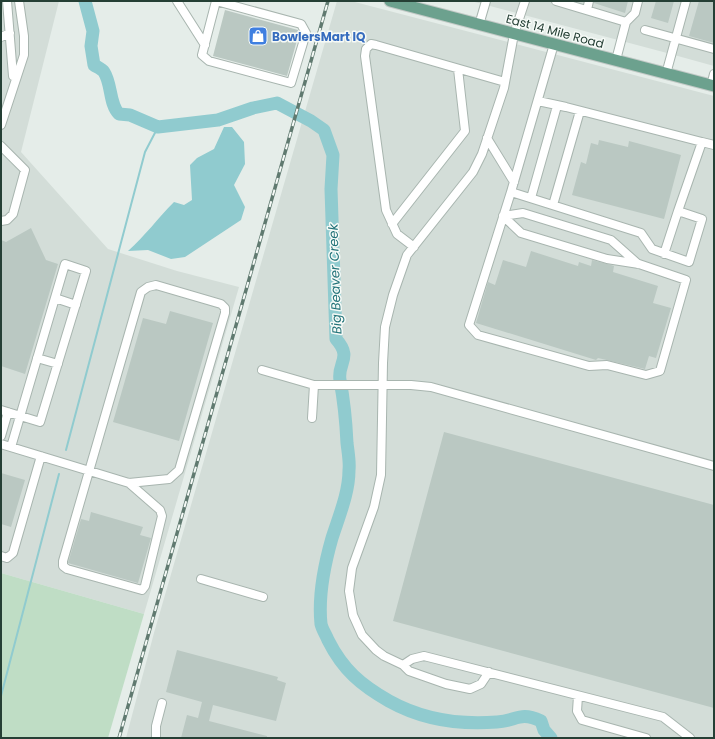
<svg xmlns="http://www.w3.org/2000/svg" width="715" height="739" font-family="Poppins,sans-serif">
<style>
.built{fill:#d3ddd8}
.green{fill:#bfddc5}
.water{fill:#90cbcf}
.lines{fill:none;stroke-linecap:round;stroke-linejoin:round}
.stream{stroke:#90cbcf;stroke-width:2}
.river{stroke:#90cbcf;stroke-width:13}
.building{fill:#bac8c2}
.minor-casing{stroke:#a8b5af;stroke-width:10}
.major-casing{stroke:#c2c9c6;stroke-width:13}
.minor{stroke:#fff;stroke-width:8}
.major{stroke:#6ca18e;stroke-width:11}
.rail-casing{stroke:#607a70;stroke-width:3.5}
.rail{stroke:#f6faf7;stroke-width:2;stroke-dasharray:6;stroke-linecap:butt}
.labels{text-anchor:middle;dominant-baseline:central;stroke-width:3;stroke-linejoin:round;paint-order:stroke}
.street-label{font-size:12px;fill:#253f35;stroke:#f6faf7}
.shop-label{font-size:12px;font-weight:bold;fill:#366cbe;stroke:#f6faf7;text-anchor:start}
.water-label{font-size:13px;font-style:italic;fill:#217278;stroke:#f6faf7}
</style>
<rect width="100%" height="100%" fill="#e5ede9"/>
<!-- built -->
<path class="built" d="M1,1H59L21,152L108,249L177,271L239,287L144,614L1,573Z
M337,1H351L714,96V738H126L154,633Z
M471,1H714V66L667,53Z"/>
<!-- green -->
<path class="green" d="M1,573L144,614L108,738H1Z"/>
<!-- water -->
<path class="water" d="M224,127H232L244,142L245,164L234,185L245,207L241,220L185,257L171,259L148,250L128,251C145,236 158,218 174,202L184,205L192,200L190,165L197,158L214,149Z"/>
<g class="lines">
<!-- stream -->
<path class="stream" d="M66,450L145,152L158,127
M1,696L59,474"/>
<!-- river -->
<path class="river" d="M85,1L93,31L91,46L94,65C97,67 102,69 104,72C112,84 109,104 119,114L130,115L158,127L218,120L253,108L277,103L311,121L324,130L333,155L331,189L336,339C353,358 337,363 340,380C344,401 346,422 347,443C348,452 350,462 349,470C349,493 339,516 332,538C324,566 318,595 321,624C322,629 326,635 328,640C343,670 361,685 389,701C423,720 460,725 497,722C517,721 519,711 541,721L544,730L551,738"/>
</g>
<!-- building -->
<path class="building" d="M594,1H628L625,13L594,3Z
M656,1H674L668,23L651,18Z
M699,1H714V43L689,36Z
M225,10L298,30L299,33L287,76L213,56Z
M599,140L628,147L629,141L681,155L664,219L572,195L581,162L586,164L591,143L598,145Z
M31,228L46,260L58,264L25,374L1,366V240L6,242Z
M531,251L578,266L579,262L591,266L592,260L611,265L614,266L613,272L658,286L653,303L671,308L656,358L649,356L645,369L598,358L596,360L476,323L488,282L495,285L503,260L526,267Z
M170,311L213,323L179,441L113,422L143,318L166,324Z
M444,432L714,505V708L393,621Z
M1,473L25,480L11,527L1,524Z
M91,512L143,527L140,535L151,538L138,583L68,563L81,519L89,521Z
M177,650L278,677L277,680L286,683L276,721L213,705L209,721L267,736V738H181L187,715L198,718L202,702L166,692Z"/>
<g class="lines">
<defs>
<path id="minor" d="M7,1L13,76
M177,1L205,45
M216,1L301,24L306,33L291,83L209,61L202,55Z
M525,1L514,34L504,88L482,154L473,172L407,255L393,295L385,327L383,363L381,475L374,507L352,568L349,591L353,615L362,635L376,650L384,656L403,665L412,659L424,656L663,717L690,738
M556,1L626,22
M587,10L589,1
M479,25L486,1
M645,30L714,49
M1,37L10,33
M554,44L511,192L641,233L652,249L689,262L702,219L678,211L702,142L714,145
M616,60L626,22L635,13L638,1
M666,74L686,1
M711,86L714,74
M538,101L566,107L702,142
M1,125L24,55V36L19,1
M487,138L514,182
M1,146L25,170L13,214L7,220L1,221
M531,198L557,106
M553,205L580,111
M503,216L521,233L607,259L639,264L686,280L660,371L646,375L607,365L589,366L478,335L469,325L511,192
M503,216L523,213L611,240L638,264
M392,224L465,131L458,69
M414,247L397,234L386,210L365,56L366,49L371,44L376,45L505,82
M664,254L678,211
M55,298L76,305
M37,358L58,364
M262,370L314,385H411L431,387L714,466
M1,410L40,422L86,271L65,264L11,447
M312,418L314,385
M1,436L8,412
M1,444L129,483L169,479L179,470L225,313V308L221,304L156,285L148,287L141,292L63,561V566L67,569L142,590L145,586L162,516L160,510L129,483
M1,556L7,558L13,553L41,456
M201,579L263,597
M403,665L409,671L446,684L470,689L481,684L489,672
M578,696L577,711L582,720L646,738
M156,738V726L162,703"/>
<path id="major" d="M390,1L714,86"/>
</defs>
<!-- minor casing -->
<use href="#minor" class="minor-casing"/>
<!-- major casing -->
<use href="#major" class="major-casing"/>
<!-- minor -->
<use href="#minor" class="minor"/>
<!-- major -->
<use href="#major" class="major"/>
<defs>
<path id="rail" d="M119,738L328,1"/>
</defs>
<!-- rail casing -->
<use href="#rail" class="rail-casing"/>
<!-- rail -->
<use href="#rail" class="rail"/>
</g>
<!-- icons -->
<defs>
<symbol id="shop-square" viewBox="-11 -11 22 22"><rect x="-9" y="-9" width="18" height="18" rx="4" fill="#3f7fe0" stroke="#f6faf7"/><path d="M-5-2.5h2.3a2.7 3.5 0 0 1 5.4 0H5L5.5 6h-11ZM-1.5-2.5h3a1.5 2.3 0 0 0-3 0Z" fill="#fff"/></symbol>
</defs>
<g fill-rule="evenodd">
<use href="#shop-square" x="247" y="25" width="22" height="22"/>
</g>
<g class="labels">
<!-- street labels -->
<g class="street-label">
<text transform="translate(555 31) rotate(15)">East 14 Mile Road</text>
</g>
<!-- shop labels -->
<g class="shop-label">
<text x="272" y="36">BowlersMart IQ</text>
</g>
<!-- water labels -->
<g class="water-label">
<text transform="translate(335 279) rotate(-92)">Big Beaver Creek</text>
</g>
</g>
<!-- border -->
<rect width="715" height="739" fill="none" stroke="#253f35" stroke-width="4"/>
</svg>
